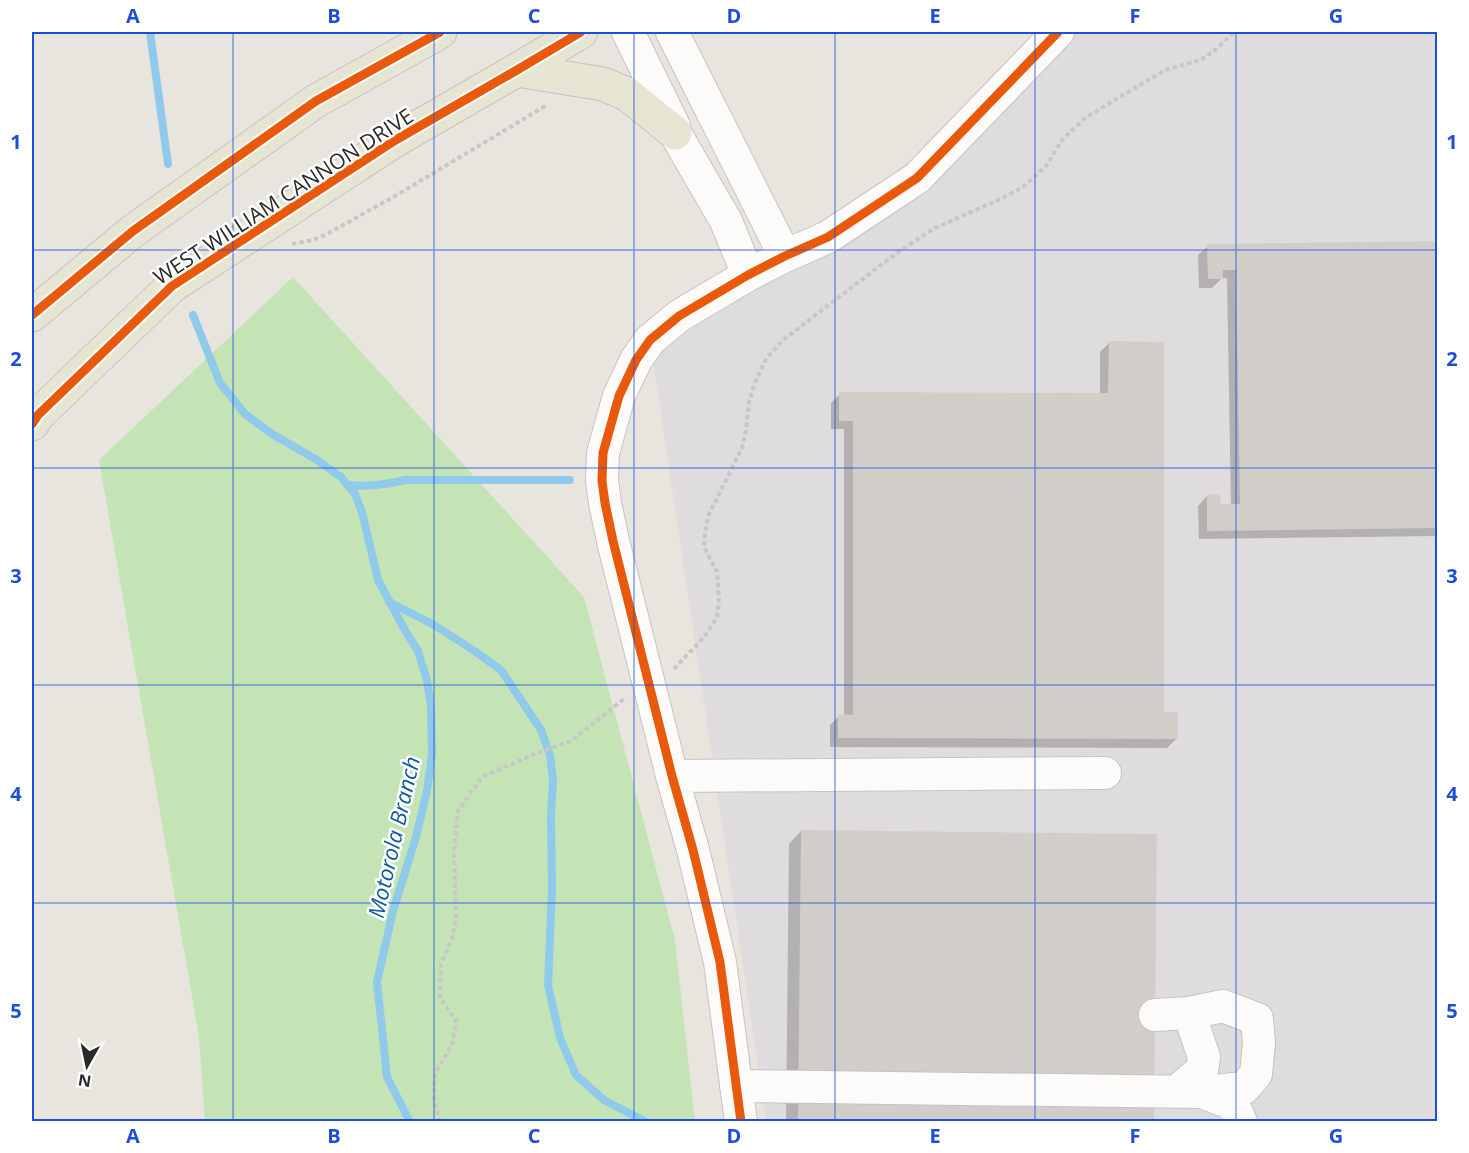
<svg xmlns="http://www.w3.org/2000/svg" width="1469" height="1153" font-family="'Open Sans',sans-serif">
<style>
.industrial{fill:#dfdcdd}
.green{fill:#c4e4b6}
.shadow{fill:#0003}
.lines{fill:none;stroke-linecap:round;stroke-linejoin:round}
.stream{stroke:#90caeb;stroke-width:8}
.building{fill:#d1cec9}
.minor-casing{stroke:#c5c4c4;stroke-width:34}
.major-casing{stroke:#c4c3c0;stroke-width:35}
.path{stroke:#c8c7c6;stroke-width:4;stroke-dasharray:4.5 3;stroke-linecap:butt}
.minor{stroke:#fcfbfa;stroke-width:32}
.major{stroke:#e6e4d3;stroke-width:33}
.cycleway-casing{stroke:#fff;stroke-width:13}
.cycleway{stroke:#e8590c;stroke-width:9}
.grid{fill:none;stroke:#1d4ed8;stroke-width:1.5;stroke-opacity:0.55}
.labels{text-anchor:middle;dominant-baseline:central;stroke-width:5;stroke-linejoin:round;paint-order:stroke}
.street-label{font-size:21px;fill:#292929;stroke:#fff}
.water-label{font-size:22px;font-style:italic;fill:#0c599a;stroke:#fff}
.neatline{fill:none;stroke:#1d4ed8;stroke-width:2}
.grid-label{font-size:20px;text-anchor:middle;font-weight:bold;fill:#1d4ed8}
</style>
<rect width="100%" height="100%" fill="#e8e5de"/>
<!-- industrial -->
<path class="industrial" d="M1044,32H1437V1121H766L650,340L872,207Z"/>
<!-- green -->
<path class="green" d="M293,277L584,597L675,940L695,1121H205L199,1037L99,460Z"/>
<!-- shadow -->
<path class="shadow" d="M1438,242V536L1199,539L1198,506L1207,496L1219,506H1231L1227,278H1222L1212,288H1199L1198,255L1208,246Z
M1109,343L1162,713L1176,739L1167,748L830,747V725L839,716H844V429H831V403L840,394H1100V352Z
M801,831L1153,1122H786L789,844Z"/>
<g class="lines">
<!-- stream -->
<path class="stream" d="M150,32L168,164
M193,315L220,383L245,414L272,434L317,460L341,477L355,494L362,512L378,580L406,632L418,651L427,680L431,707L432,754L427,791L416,837L393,911L377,982L387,1077L410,1122
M347,485C368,487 385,485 405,480H570
M389,602L434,625L473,650L501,670L541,730L550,755L553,780L551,818L552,888L548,985L560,1038L576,1075L604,1100L646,1122"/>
</g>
<!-- building -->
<path class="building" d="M1438,241V528L1207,531V495L1220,494L1221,504H1240L1236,270H1223V279H1208L1207,244Z
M1109,341L1164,342V712H1178V739L838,738V714L853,715V421H839V392L1108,393Z
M801,830L1157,834L1154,1122H798Z"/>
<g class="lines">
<defs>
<path id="minor" d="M628,32L674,126L675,133L726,221L748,275
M672,32L785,256
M672,776L1105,773
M1155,1015L1189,1013L1223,1006L1257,1019L1259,1043L1256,1074L1244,1088L1206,1092
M736,1086L1202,1092L1233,1104L1241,1122
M1176,1092L1202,1070L1204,1057L1189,1013
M741,1122L720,962L693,850L672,776L613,541L605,503L602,481L603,453L619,396L636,360L650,340L679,316L748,275L785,256L828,237L917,178L1058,32"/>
<path id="major" d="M517,70L603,84L627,94L675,133
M32,315L133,231L316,101L440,32
M32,424L38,415L172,286L394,141L517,70L581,32"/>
</defs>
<!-- minor casing -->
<use href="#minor" class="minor-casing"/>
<!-- major casing -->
<use href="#major" class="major-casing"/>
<!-- path -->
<path class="path" d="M292,244L313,240L327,234L395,196L547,105
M674,669L705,636L717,617L719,599L717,572L704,547L705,534L708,516L742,448L746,430L749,403L754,385L766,359L783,340L898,252L935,228L998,200L1023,187L1046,166L1062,140L1085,118L1165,70L1201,60L1215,50L1234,32
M440,1122L434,1099L435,1073L452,1045L456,1021L440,997L441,964L452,939L456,916L454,851L458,811L482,777L537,753L571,741L625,698"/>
<!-- minor -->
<use href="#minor" class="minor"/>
<!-- major -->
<use href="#major" class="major"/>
<defs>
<path id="cycleway" d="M32,315L133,231L316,101L440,32
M32,424L38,415L172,286L394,141L517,70L581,32
M741,1122L720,962L693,850L672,776L613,541L605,503L602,481L603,453L619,396L636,360L650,340L679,316L748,275L785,256L828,237L917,178L1058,32"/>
</defs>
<!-- cycleway casing -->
<use href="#cycleway" class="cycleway-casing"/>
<!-- cycleway -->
<use href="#cycleway" class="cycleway"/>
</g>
<!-- grid -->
<path class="grid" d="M233,32V1122M434,32V1122M634,32V1122M835,32V1122M1035,32V1122M1236,32V1122M32,250H1438M32,468H1438M32,685H1438M32,903H1438"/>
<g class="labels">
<!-- street labels -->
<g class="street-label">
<text transform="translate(283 196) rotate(-33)">WEST WILLIAM CANNON DRIVE</text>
</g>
<!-- water labels -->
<g class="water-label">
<text transform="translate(393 837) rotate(-77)">Motorola Branch</text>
</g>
</g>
<!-- border -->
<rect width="1469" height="1153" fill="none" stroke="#ffffff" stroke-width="66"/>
<!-- north arrow -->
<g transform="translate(87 1066) rotate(189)" stroke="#ffffff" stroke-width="4.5" paint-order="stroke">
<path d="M0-4.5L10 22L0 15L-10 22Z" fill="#292929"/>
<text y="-9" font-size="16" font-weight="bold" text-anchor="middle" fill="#292929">N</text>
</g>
<rect x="33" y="33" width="1403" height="1087" class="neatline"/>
<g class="grid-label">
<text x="133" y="23">A</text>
<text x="334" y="23">B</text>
<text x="534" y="23">C</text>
<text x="734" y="23">D</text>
<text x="935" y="23">E</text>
<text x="1135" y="23">F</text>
<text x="1336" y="23">G</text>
<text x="16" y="149">1</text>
<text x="1452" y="149">1</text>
<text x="16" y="366">2</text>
<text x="1452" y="366">2</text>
<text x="16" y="583">3</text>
<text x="1452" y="583">3</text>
<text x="16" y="801">4</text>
<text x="1452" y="801">4</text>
<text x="16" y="1018">5</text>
<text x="1452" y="1018">5</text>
<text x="133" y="1143">A</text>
<text x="334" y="1143">B</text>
<text x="534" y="1143">C</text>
<text x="734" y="1143">D</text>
<text x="935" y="1143">E</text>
<text x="1135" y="1143">F</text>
<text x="1336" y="1143">G</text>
</g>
</svg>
